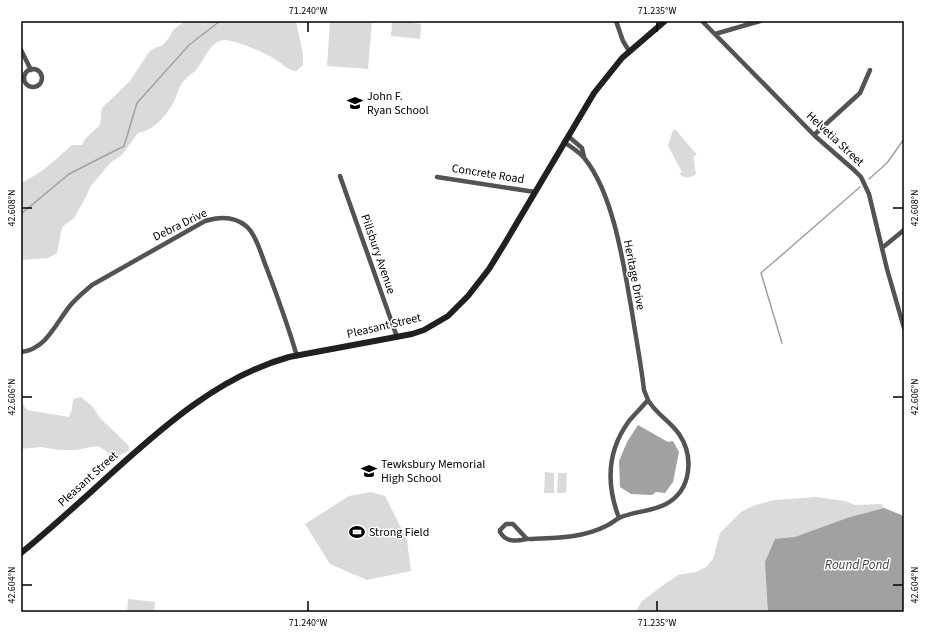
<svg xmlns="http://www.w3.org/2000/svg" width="925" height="633" font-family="'Source Sans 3',sans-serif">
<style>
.green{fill:#dadada}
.water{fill:#a1a1a1}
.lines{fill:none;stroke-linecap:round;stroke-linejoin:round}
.stream{stroke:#a1a1a1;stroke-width:1.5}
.street{stroke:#535353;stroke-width:4.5}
.secondary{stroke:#202020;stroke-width:6}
.ticks{fill:none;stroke:#000;stroke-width:1.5}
.labels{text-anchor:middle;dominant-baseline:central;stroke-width:3;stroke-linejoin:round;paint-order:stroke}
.poi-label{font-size:12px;fill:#000;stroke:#fff;text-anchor:start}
.street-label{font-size:12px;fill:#000;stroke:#fff}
.water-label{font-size:13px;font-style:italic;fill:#424242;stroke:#fff}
.neatline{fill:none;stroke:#000;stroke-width:1.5}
.ticks-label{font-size:10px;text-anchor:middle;fill:#000}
</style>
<rect width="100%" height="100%" fill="#fff"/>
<!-- green -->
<path class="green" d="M185,21H296L303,55V65L296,71C287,70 283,64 275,59C265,53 236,40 224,40C210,41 204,61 196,70C191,75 184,79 181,85C178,89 177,95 175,99C169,113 154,131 138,133L121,156L111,162L90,187L86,197L74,218L62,227L57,253L48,258L21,260V183C41,174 56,159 72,145H82L85,139L100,125L102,108L130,81L149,52L155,48L163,45L169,38L173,30Z
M330,21H372L368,69L327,66Z
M392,21H413V23L421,24L420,39L391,36Z
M673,130H676L697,155L693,156L696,174C690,178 685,179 679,174L682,172L668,146Z
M81,397L93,407L100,418L129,446L128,451L118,456L112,457L105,450L97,446L76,450H59L41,447L21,449V402L27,410L69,417L72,410L73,399Z
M545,472L554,473V493H544Z
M558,473H567L566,493H557Z
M371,492L385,496L407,540L411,571L367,580L330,564L305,524L349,496Z
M816,497L845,501L855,505L881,504L884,508L850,517L770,612H636L641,602L662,586L678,575L696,572L706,567L713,559L720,533L741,512L755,505L774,500Z
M128,599L155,602L154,612H127Z"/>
<!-- water -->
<path class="water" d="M638,425L668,442L673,441L679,452L673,482L665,493L656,492L652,495L631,494L620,487L619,461L627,442Z
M884,508L904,516V612H768L765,562L775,539L795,537L850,517Z"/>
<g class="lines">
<!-- stream -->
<path class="stream" d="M869,179L887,163L904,139
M21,214L69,174L124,146L137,103L189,45L220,21
M782,343L761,273L860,187"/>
<!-- street -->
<path class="street" d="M616,21L623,41L629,51
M702,21L815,136L854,170L861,177L869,194L887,269L904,328
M715,34L760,21
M21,50L31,70
M24 78a9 9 0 1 1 18 0a9 9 0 1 1-18 0Z
M814,135L860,93L870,70
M568,136L582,148L584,157
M564,142C571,147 580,152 585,159C614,195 624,267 632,312C636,338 641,364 644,390L648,400C642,407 635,414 629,421C607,451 606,484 619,518C634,511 651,512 666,504C692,490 694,456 679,434C670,421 656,414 648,400
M340,176L397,337
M437,177L535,192
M882,248L904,230
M21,352C46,349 55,325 69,307C76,298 84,292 92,285L205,221C218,217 234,216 246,226C256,234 262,257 267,269C278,298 288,326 297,356
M506,524H513L527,539C517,541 506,543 500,532V530Z
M529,539C555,538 583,538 606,526C611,524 615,520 619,518"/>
<!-- secondary -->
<path class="secondary" d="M21,553C53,527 84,498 114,471C166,424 221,376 289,357L412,334L424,330L448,316L468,296L489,269L505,243L594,93L622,58L665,21"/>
</g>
<!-- ticks -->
<path class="ticks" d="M308,22V32M657,22V32M22,208H32M893,208H903M22,397H32M893,397H903M22,585H32M893,585H903M308,601V611M657,601V611"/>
<!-- icons -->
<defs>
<symbol id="school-bare" viewBox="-9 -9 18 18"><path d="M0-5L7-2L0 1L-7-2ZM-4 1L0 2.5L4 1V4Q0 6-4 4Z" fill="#000" stroke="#fff" stroke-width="2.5" paint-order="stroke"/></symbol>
<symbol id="stadium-bare" viewBox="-9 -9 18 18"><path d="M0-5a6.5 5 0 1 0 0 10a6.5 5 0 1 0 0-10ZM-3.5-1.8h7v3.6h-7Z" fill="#000" stroke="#fff" stroke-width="2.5" paint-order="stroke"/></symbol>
</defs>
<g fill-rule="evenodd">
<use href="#school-bare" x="344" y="92" width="22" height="22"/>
<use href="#school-bare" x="358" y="460" width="22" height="22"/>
<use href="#stadium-bare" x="346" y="521" width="22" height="22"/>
</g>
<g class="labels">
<!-- poi labels -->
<g class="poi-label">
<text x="367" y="96">John F.<tspan x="367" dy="14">Ryan School</tspan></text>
<text x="381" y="464">Tewksbury Memorial<tspan x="381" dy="14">High School</tspan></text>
<text x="369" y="532">Strong Field</text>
</g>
<!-- street labels -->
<g class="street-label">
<text transform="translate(835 139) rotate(43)">Helvetia Street</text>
<text transform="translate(488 174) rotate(9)">Concrete Road</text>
<text transform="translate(180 225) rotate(-26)">Debra Drive</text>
<text transform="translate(378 254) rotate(71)">Pillsbury Avenue</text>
<text transform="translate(634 275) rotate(79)">Heritage Drive</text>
<text transform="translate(384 326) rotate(-13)">Pleasant Street</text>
<text transform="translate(88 479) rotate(-42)">Pleasant Street</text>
</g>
<!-- water labels -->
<g class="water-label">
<text x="857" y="565">Round Pond</text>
</g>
</g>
<!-- border -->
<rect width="925" height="633" fill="none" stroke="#ffffff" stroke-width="44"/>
<rect x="22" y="22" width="881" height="589" class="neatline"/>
<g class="ticks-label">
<text x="308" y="14">71.240°W</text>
<text x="657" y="14">71.235°W</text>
<text transform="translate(11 208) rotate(-90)" y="4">42.608°N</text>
<text transform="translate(914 208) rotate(-90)" y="4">42.608°N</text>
<text transform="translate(11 397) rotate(-90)" y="4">42.606°N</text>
<text transform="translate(914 397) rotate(-90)" y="4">42.606°N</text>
<text transform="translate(11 585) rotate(-90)" y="4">42.604°N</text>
<text transform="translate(914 585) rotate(-90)" y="4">42.604°N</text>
<text x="308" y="626">71.240°W</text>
<text x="657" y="626">71.235°W</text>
</g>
</svg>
